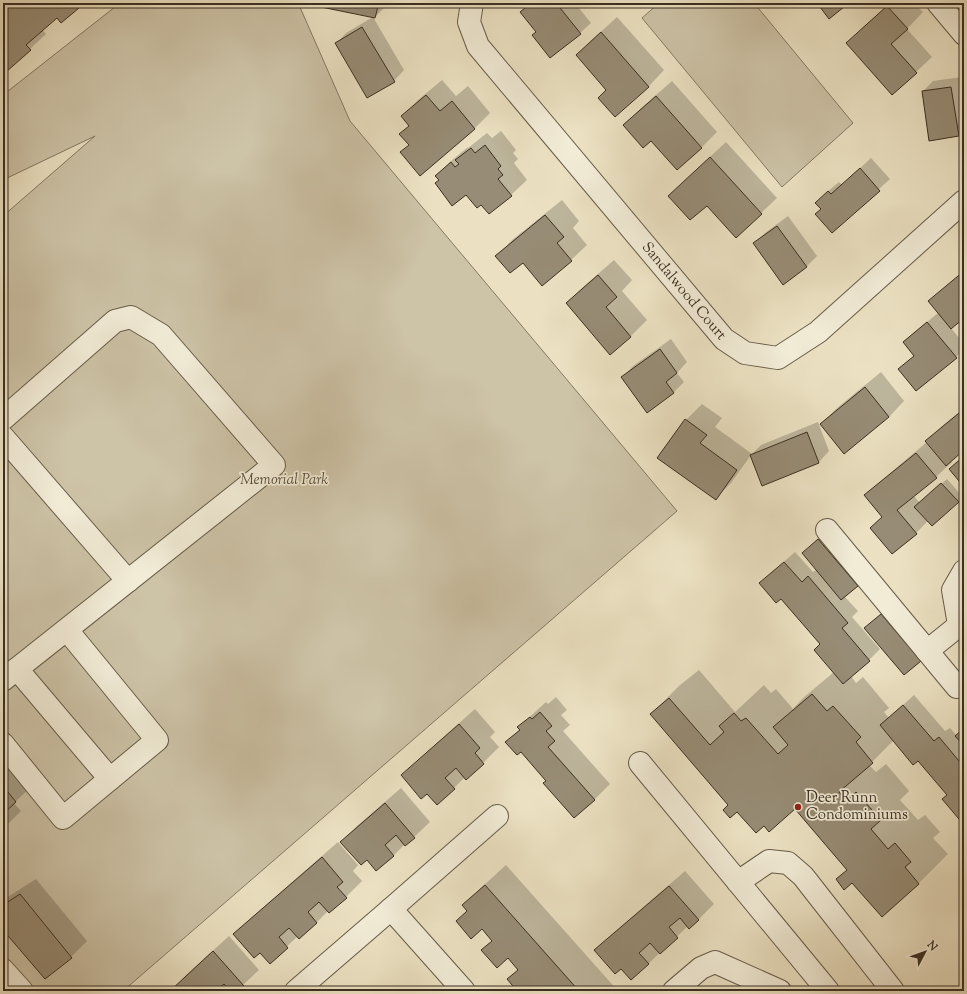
<svg xmlns="http://www.w3.org/2000/svg" width="967" height="994" font-family="'Sorts Mill Goudy',serif">
<style>
.green{fill:#cdc3a7;stroke:#847964}
.shadow{fill:#0003}
.building{fill:#978c75;stroke:#3b2f21}
.lines{fill:none;stroke-linecap:round;stroke-linejoin:round}
.minor-casing{stroke:#675c49;stroke-width:24}
.minor{stroke:#f2ecd7;stroke-width:22}
.poi-dot{fill:#8f2418;stroke:#f2ecd7;stroke-width:1.5}
.labels{text-anchor:middle;dominant-baseline:central;stroke-width:3.5;stroke-linejoin:round;paint-order:stroke}
.street-label{font-size:15px;fill:#3b2f21;stroke:#f2ecd7}
.park-label{font-size:15px;font-style:italic;fill:#584d3c;stroke:#f2ecd7}
.poi-label{font-size:15px;fill:#3b2f21;stroke:#f2ecd7;text-anchor:start}
</style>
<rect width="100%" height="100%" fill="#ebe1c2"/>
<filter id="stains"><feTurbulence type="fractalNoise" baseFrequency=".005" numOctaves="4"/><feColorMatrix values="0 0 0 0 .2 0 0 0 0 .09 0 0 0 0 .02 0 0 0 .5 -.17"/></filter>
<radialGradient id="worn" r=".72"><stop offset=".6" stop-color="#630" stop-opacity="0"/><stop offset="1" stop-color="#630" stop-opacity=".3"/></radialGradient>
<!-- green -->
<path class="green" d="M120,3H299V5L350,121L677,511L123,991H3V216L95,136L3,180V95Z
M659,3H754L853,123L782,187L642,18Z"/>
<!-- shadow -->
<path class="shadow" d="M13,3H82L61,22L57,17L42,29L46,34L30,49L3,67V11Z
M323,3H389L375,17Z
M530,3H575L591,23L580,33L537,32L521,12Z
M890,3H914L923,12L907,29L932,57L916,72L847,43L863,27Z
M373,17L404,70L394,81L336,44L346,33Z
M617,17L664,70L649,86L615,116L607,89L577,55L593,39Z
M962,77L964,92V130L959,135L923,91L933,81Z
M442,80L456,96L468,86L490,113L475,128L420,174L410,144L401,134L410,125L402,116L418,100Z
M672,81L717,132L701,148L651,139L624,125L640,109Z
M501,131L516,150L513,153L518,159L514,163L527,180L511,195L482,204L466,194L440,180L436,176L452,160L468,147V148L487,133L492,138Z
M726,142L777,198L761,213L707,204L669,196L685,180Z
M871,158L890,179L832,232L822,208L827,192L839,182L842,185Z
M562,200L579,221L573,228L587,245L571,260L497,256L512,240Z
M788,216L817,256L807,266L754,244L765,233Z
M614,260L632,280L622,291L647,320L631,336L610,353L567,303L583,287Z
M964,271V317L951,328L964,344V349L956,357L900,369L915,355L904,342L915,332L938,313L929,301L940,291Z
M671,339L687,362L677,373L684,382L673,393L623,377L633,366Z
M881,372L904,401L889,417L821,424L837,408Z
M702,404L722,418L715,427L752,454L761,445L818,422L829,451L819,462L763,484L751,455L731,483L715,499L659,458L686,420Z
M964,408V449L950,460L952,462L936,477L914,496L920,503L947,479L963,497L958,502L928,521L916,533L871,528L883,516L866,495L882,480L927,442V441L942,426Z
M823,535L862,580L844,596L858,611L852,617L880,649L869,660L851,676L856,683L863,677L889,708L884,712L889,718L914,695L945,731L950,728L957,736L964,729V824L948,795L918,759L894,740L869,765L876,772L886,764L909,791L900,800L918,820L925,815L940,832L933,838L948,854L919,883L882,915L852,881L837,880L848,869L795,808L764,825L737,810L730,805L651,714L680,685L699,670L735,712L764,685L771,693L776,689L793,709L803,698L834,672L821,644L781,597L761,583L771,573L795,552L813,572L817,569L808,548Z
M886,610L925,655L920,660L871,623Z
M556,697L567,710L561,715L570,725L563,731L610,784L594,800L547,780L521,751L507,742L520,729L519,727L535,712L546,702L548,704Z
M475,709L495,732L490,737L499,747L483,763L465,777L454,788L427,793L402,776L418,760Z
M3,751L32,786L14,803L21,811L3,829Z
M401,788L430,822L414,837L405,844L394,855L376,870L367,859L342,842L357,826Z
M338,842L358,865L353,871L362,881L346,897L329,912L328,911L317,922L299,937L298,936L270,962L260,951L235,934L251,918Z
M506,865L618,991H538L534,987L529,991H519L508,979L519,969L508,957L483,950L493,940L482,928L457,921L468,910L463,905L484,885Z
M685,871L714,904L698,920L688,926L648,964L621,967L596,950L611,935Z
M36,879L87,941L71,957L45,977L3,928V902L6,898Z
M229,936L259,970L243,985L237,991H171L186,975Z"/>
<!-- building -->
<path class="building" d="M14,3H41L42,4L43,3H75L79,8L61,23L57,18L26,45L31,50L6,72L3,69V12Z
M322,3H379L375,18L321,7Z
M531,3H556L581,34L550,58L532,35L536,32L520,12Z
M817,3H849L829,19Z
M887,6L908,29L891,44L917,73L892,95L846,43Z
M362,27L395,82L367,98L335,43Z
M601,32L649,87L615,117L598,98L606,90L576,55Z
M951,87L959,136L929,141L922,91Z
M426,95L440,111L452,101L475,129L420,176L400,152L409,145L399,134L409,126L401,116Z
M656,96L702,148L677,170L651,141L643,148L623,125Z
M485,145L501,166L498,169L503,175L498,179L512,196L489,214L481,205L477,208L466,195L452,206L435,183L439,180L435,176L451,162L455,167L459,164L455,160L471,148L475,153Z
M710,157L762,214L736,238L707,206L690,220L668,196Z
M860,168L880,191L832,233L815,214L821,209L815,203L828,191L831,194Z
M545,215L564,237L557,243L572,261L542,286L523,263L510,273L495,256Z
M777,226L807,267L783,285L753,243Z
M964,271V318L951,329L928,301Z
M598,275L617,297L606,307L631,337L610,355L566,303Z
M927,322L957,358L916,391L898,369L914,356L903,342Z
M660,349L677,373L666,382L674,393L647,413L621,377Z
M865,387L889,417L844,454L820,424Z
M964,409V450L946,466L925,441Z
M685,419L707,435L700,443L737,470L716,500L657,458Z
M807,432L819,463L762,486L750,455Z
M916,453L937,478L897,510L917,534L892,554L870,528L882,517L864,495Z
M964,456V487L949,469Z
M941,483L959,502L932,526L914,507Z
M818,539L858,586L841,600L802,553Z
M784,562L802,582L808,576L848,623L842,628L870,661L843,684L814,650L820,644L781,599L776,603L759,583Z
M881,614L921,661L904,675L864,628Z
M812,694L827,711L833,706L861,737L856,742L873,763L839,792L846,801L856,792L881,820L871,829L888,849L895,843L911,862L905,867L919,884L882,917L852,883L844,890L836,879L847,870L795,809L769,832L764,826L756,833L737,812L730,818L723,810L728,805L650,714L669,698L710,745L724,732L719,726L734,713L741,721L746,718L778,754L788,745L773,727Z
M903,705L934,741L939,737L964,767V825L942,799L947,795L918,761L913,765L880,725Z
M540,712L552,726L546,731L555,741L548,747L595,800L574,818L543,783L546,781L521,752L517,755L505,742L520,730L517,727L530,717L532,719Z
M459,724L480,748L475,753L484,764L466,780L456,768L445,778L455,789L437,805L427,794L421,799L401,775Z
M964,728V746L955,736Z
M3,786L16,802L3,814Z
M385,803L415,838L405,846L396,835L385,845L394,856L376,871L367,860L361,865L340,842Z
M322,857L343,882L337,887L347,898L329,913L319,902L308,912L317,923L299,939L289,928L279,937L288,948L270,964L260,953L254,958L233,934Z
M485,885L579,991H536L534,988L530,991H517L507,979L518,970L508,958L497,968L481,950L492,941L482,929L471,939L456,921L467,911L462,905Z
M669,886L699,920L689,929L680,918L669,927L678,938L660,954L650,943L639,953L649,964L631,980L621,969L615,974L594,950Z
M20,894L72,958L45,979L3,930V905Z
M213,951L244,986L239,991H230L224,984L216,991H170Z"/>
<g class="lines">
<defs>
<g id="minor">
<path id="s1" d="M472,3L469,22L478,46L724,339L745,353L778,358L818,332L964,201"/>
<path d="M938,3L964,34"/>
<path d="M3,419L115,321L131,317L161,335L274,465L3,680"/>
<path d="M3,437L128,581"/>
<path d="M827,530L957,687"/>
<path d="M964,571L953,590L958,619L964,626"/>
<path d="M927,651L962,623"/>
<path d="M17,669L110,779L157,740L67,630"/>
<path d="M3,744L63,818L110,779"/>
<path d="M640,763L828,991"/>
<path d="M738,882L769,861L788,863L803,876L893,991"/>
<path d="M391,909L464,991"/>
<path d="M3,970L22,991"/>
<path d="M296,991L391,909L497,816"/>
<path d="M674,991L701,968L715,962L780,991"/>
</g>
</defs>
<!-- minor casing -->
<use href="#minor" class="minor-casing"/>
<!-- minor -->
<use href="#minor" class="minor"/>
</g>
<!-- markers -->
<circle class="poi-dot" cx="798" cy="807" r="4"/>
<g class="labels">
<!-- street labels -->
<g class="street-label">
<text stroke="none"><textPath href="#s1" startOffset="365">Sandalwood Court</textPath></text>
</g>
<!-- park labels -->
<g class="park-label">
<text x="284" y="480">Memorial Park</text>
</g>
<!-- poi labels -->
<g class="poi-label">
<text x="806" y="798">Deer Runn<tspan x="806" dy="17">Condominiums</tspan></text>
</g>
</g>
<!-- margin -->
<rect width="967" height="994" fill="none" stroke="#ebe1c2" stroke-width="16"/>
<rect x="4" y="4" width="959" height="986" fill="none" stroke="#3b2f21" stroke-width="2"/>
<rect x="8" y="8" width="951" height="978" fill="none" stroke="#3b2f21"/>
<!-- north arrow -->
<g transform="translate(925 952) rotate(49)" stroke="#f2ecd7" stroke-width="3" paint-order="stroke">
<path d="M0-3L7 15L0 10L-7 15Z" fill="#3b2f21"/>
<text y="-6" font-size="11" font-weight="bold" text-anchor="middle" fill="#3b2f21">N</text>
</g>
<rect width="100%" height="100%" filter="url(#stains)"/>
<rect width="100%" height="100%" fill="url(#worn)"/>
</svg>
